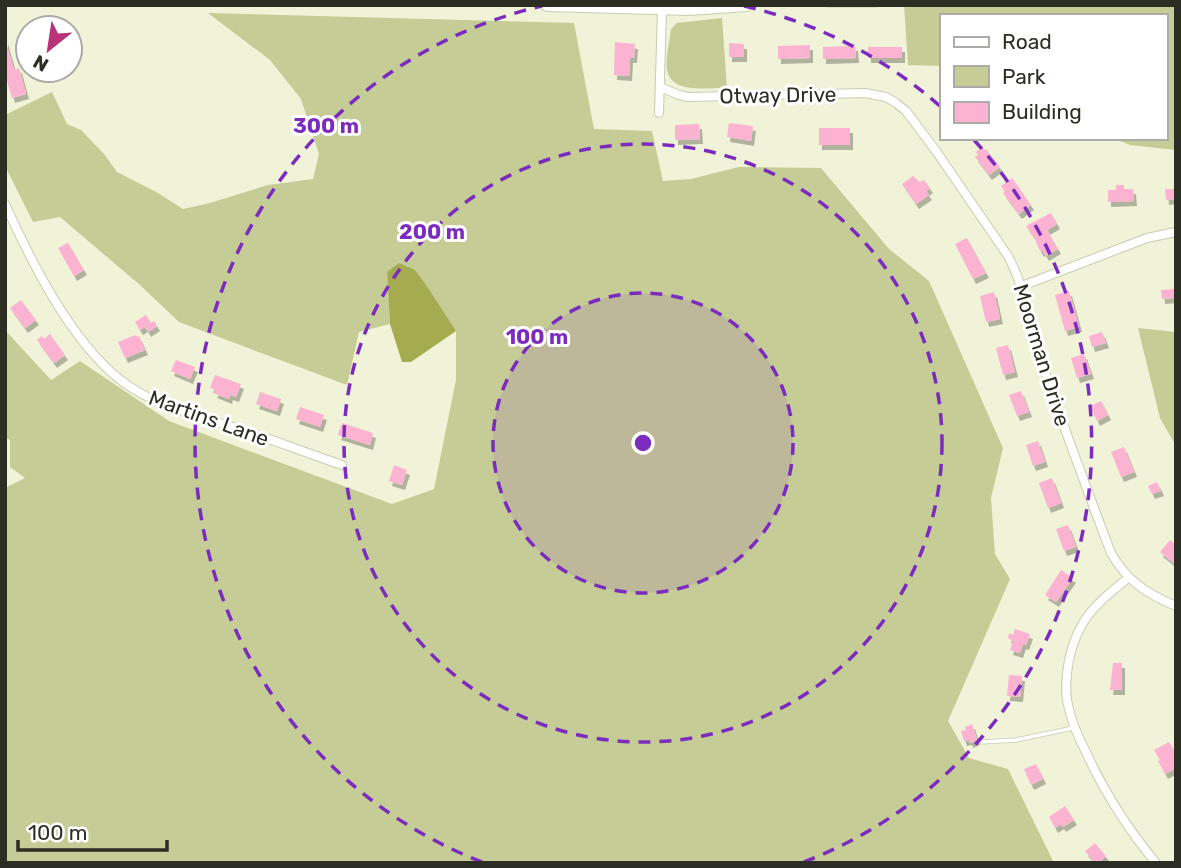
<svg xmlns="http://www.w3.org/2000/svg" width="1181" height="868" font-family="Rubik,sans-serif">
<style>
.green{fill:#c6cc96}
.water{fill:#a5ac50}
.building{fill:#fcb3d1;filter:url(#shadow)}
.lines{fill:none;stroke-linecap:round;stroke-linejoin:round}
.service-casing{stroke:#c8ccb1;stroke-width:5}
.minor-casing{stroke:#c8ccb1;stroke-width:10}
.primary-casing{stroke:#c8ccb1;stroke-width:14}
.service{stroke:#fff;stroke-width:3.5}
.minor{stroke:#fff;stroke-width:8}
.primary{stroke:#fff;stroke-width:12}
.ring{fill:none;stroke:#7b2cbf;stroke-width:3.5;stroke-dasharray:12 9}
.labels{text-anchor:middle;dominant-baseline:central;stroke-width:6;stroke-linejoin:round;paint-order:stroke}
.street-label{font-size:21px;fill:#2c2d23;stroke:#fff}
.centre{fill:#7b2cbf;stroke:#fff;stroke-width:3.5}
.ring-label{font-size:21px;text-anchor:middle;font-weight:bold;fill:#7b2cbf;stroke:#fff;stroke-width:6;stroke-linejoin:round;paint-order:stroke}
</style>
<defs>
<filter id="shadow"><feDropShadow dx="3" dy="5" stdDeviation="0" flood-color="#0004"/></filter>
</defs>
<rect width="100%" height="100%" fill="#f0f3d8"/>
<!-- green -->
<path class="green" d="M904,5H1176V150L1130,145L1113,138H1165V16H941V66L908,65Z
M208,13L574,23L594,129L652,131L663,181L691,179L739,167L821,168L889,249L929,281L1003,448L991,498L995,554L1010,579L948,721L969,758L1008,769L1054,863H5V488L25,478L10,467V440L5,437V330L51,380L80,361L169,421L392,504L434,489L456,380V331L387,272L390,324L359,332L347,385L179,322L140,285L60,217L33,222L5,166V115L52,92L67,124L81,130L104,154L117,172L158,193L183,209L210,203L268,185L313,179L319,154L301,99L270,60Z
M722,18L727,88C707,87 671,95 667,69C665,59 670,40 671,29L677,23Z
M1138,328L1176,332V446L1160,418Z"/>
<!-- water -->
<path class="water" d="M399,263L415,270L426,285L456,331L411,362H402L390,324L387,272Z"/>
<!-- building -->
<path class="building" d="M5,39L14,70L19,68L26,94L12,98L5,74Z
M615,42L635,44L634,58H630L629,76L614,75Z
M729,43L744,44V57H729Z
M810,45V58L778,59V46Z
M855,46L856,58L823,59V47Z
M868,47H902V58H868Z
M729,123L753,126L751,141L727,137Z
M699,124L700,139L675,140V125Z
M819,128H850V145H819Z
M982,147L984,150L986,149L1000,167L989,175L975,157L978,155L976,152Z
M913,176L920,182L924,180L930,188L926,191L929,195L916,204L902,184Z
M1012,178L1031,205L1019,214L1003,193L1005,192L1001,186Z
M1116,185H1124V189H1133L1134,201L1108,202V190H1116Z
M1165,189H1176V199L1166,200Z
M1051,213L1057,224L1047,230L1058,249L1046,256L1043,251L1041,252L1036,243L1037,242L1026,226Z
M967,238L986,273L973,279L955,244Z
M68,243L84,270L74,276L58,248Z
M1174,289L1175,298L1162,299L1161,290Z
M1069,291L1079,327L1065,331L1055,295Z
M994,292L1000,319L986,322L980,296Z
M21,300L36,320L25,328L10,308Z
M146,315L151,323L154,321L157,326L148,332L145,327L140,330L135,322Z
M1102,332L1106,343L1092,347L1089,336Z
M50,334L65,355L54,363L37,340L42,336L44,339Z
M135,335L137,337L139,336L145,350L125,358L118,342Z
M1008,345L1015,372L1003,375L996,348Z
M1084,354L1091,374L1077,378L1071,358Z
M176,360L195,367L190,379L171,371Z
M215,375L241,384L236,397L230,395L229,399L214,393L216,390L210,388Z
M1021,391L1029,412L1017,416L1009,395Z
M260,392L281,399L277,411L256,404Z
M1101,401L1108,415L1097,421L1090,406Z
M300,407L324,415L320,427L296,419Z
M342,423L373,433L370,445L338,435Z
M1038,441L1045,462L1033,466L1026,445Z
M1124,447L1134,472L1121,477L1111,452Z
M394,465L407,470L402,485L389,481Z
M1052,478L1061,503L1048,508L1039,483Z
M1157,482L1161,491L1152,494L1148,486Z
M1068,525L1076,547L1064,551L1056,529Z
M1170,540L1176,545V565L1160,552Z
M1061,570L1073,578L1056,602L1045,595Z
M1015,629L1030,634L1026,645L1023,644L1020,653L1010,650L1013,641L1008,638L1009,633L1013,635Z
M1113,663H1122V690H1110Z
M1009,675L1022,676L1020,697L1007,696Z
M972,724L977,740L970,743L969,740L964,741L961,731L966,730L965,727Z
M1169,742L1176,753V768L1165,774L1158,761L1160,760L1154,750Z
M1036,764L1043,779L1031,785L1024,769Z
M1065,806L1074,820L1063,827L1061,824L1055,828L1049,817Z
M1095,843L1106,856L1098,863H1095L1085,851Z"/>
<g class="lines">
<defs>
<path id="service" d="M827,5H877
M982,742L1016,740L1073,728"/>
<path id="minor" d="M660,87L679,95L688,97L865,93L886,97L896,103L906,111L936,151L1008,256C1025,287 1028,321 1039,354C1061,421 1086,487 1111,553C1127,581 1147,594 1176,606
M659,113L662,8
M5,204C31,261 69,338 118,378C155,408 203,417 246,431C278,442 310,454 342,465
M1022,286L1147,238L1176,232
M1128,578C1112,591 1094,605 1083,623C1070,645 1064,674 1067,700C1070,717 1077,735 1085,750C1104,792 1126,827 1156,863"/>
<path id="primary" d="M547,5L689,9L746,5"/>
</defs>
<!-- service casing -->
<use href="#service" class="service-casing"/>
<!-- minor casing -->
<use href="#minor" class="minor-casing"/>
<!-- primary casing -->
<use href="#primary" class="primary-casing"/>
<!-- service -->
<use href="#service" class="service"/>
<!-- minor -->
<use href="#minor" class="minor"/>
<!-- primary -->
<use href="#primary" class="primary"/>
</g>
<!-- distance rings -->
<circle cx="643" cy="443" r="150" fill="#7b2cbf" fill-opacity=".12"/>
<g class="ring">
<circle cx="643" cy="443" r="150"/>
<circle cx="643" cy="443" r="299"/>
<path d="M482 862A449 449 0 0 1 542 6M744 6A449 449 0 0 1 941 107M974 140A449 449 0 0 1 804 862"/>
</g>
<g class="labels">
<!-- street labels -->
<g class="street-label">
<text transform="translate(778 95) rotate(-1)">Otway Drive</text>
<text transform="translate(1042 355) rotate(73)">Moorman Drive</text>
<text transform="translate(209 418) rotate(20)">Martins Lane</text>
</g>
</g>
<circle cx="643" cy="443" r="10" class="centre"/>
<g class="ring-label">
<text x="326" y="133">300 m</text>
<text x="432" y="239">200 m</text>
<text x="537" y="344">100 m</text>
</g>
<!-- border -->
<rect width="1181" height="868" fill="none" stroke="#2c2d23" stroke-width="14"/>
<!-- legend -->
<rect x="940" y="14" width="228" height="126" fill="#ffffff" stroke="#ababa7" stroke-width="2"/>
<rect x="954" y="37" width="35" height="10" fill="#ffffff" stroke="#ababa7" stroke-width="2"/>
<text x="1002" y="49" font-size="21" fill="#2c2d23">Road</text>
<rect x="954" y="66" width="35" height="21" fill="#c6cc96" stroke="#ababa7" stroke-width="2"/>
<text x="1002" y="84" font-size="21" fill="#2c2d23">Park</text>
<rect x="954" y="102" width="35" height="21" fill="#fcb3d1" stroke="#ababa7" stroke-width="2"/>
<text x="1002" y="119" font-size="21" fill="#2c2d23">Building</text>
<!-- north arrow -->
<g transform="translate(49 49) rotate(210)"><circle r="33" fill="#ffffff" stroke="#ababa7" stroke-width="2"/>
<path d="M0-5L12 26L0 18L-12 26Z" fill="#b83379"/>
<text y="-10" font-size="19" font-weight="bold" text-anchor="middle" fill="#2c2d23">N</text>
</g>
<!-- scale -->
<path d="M18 840v10h149v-10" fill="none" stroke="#2c2d23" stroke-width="3.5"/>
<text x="28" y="840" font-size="21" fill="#2c2d23" stroke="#ffffff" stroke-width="5" paint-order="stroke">100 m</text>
</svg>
